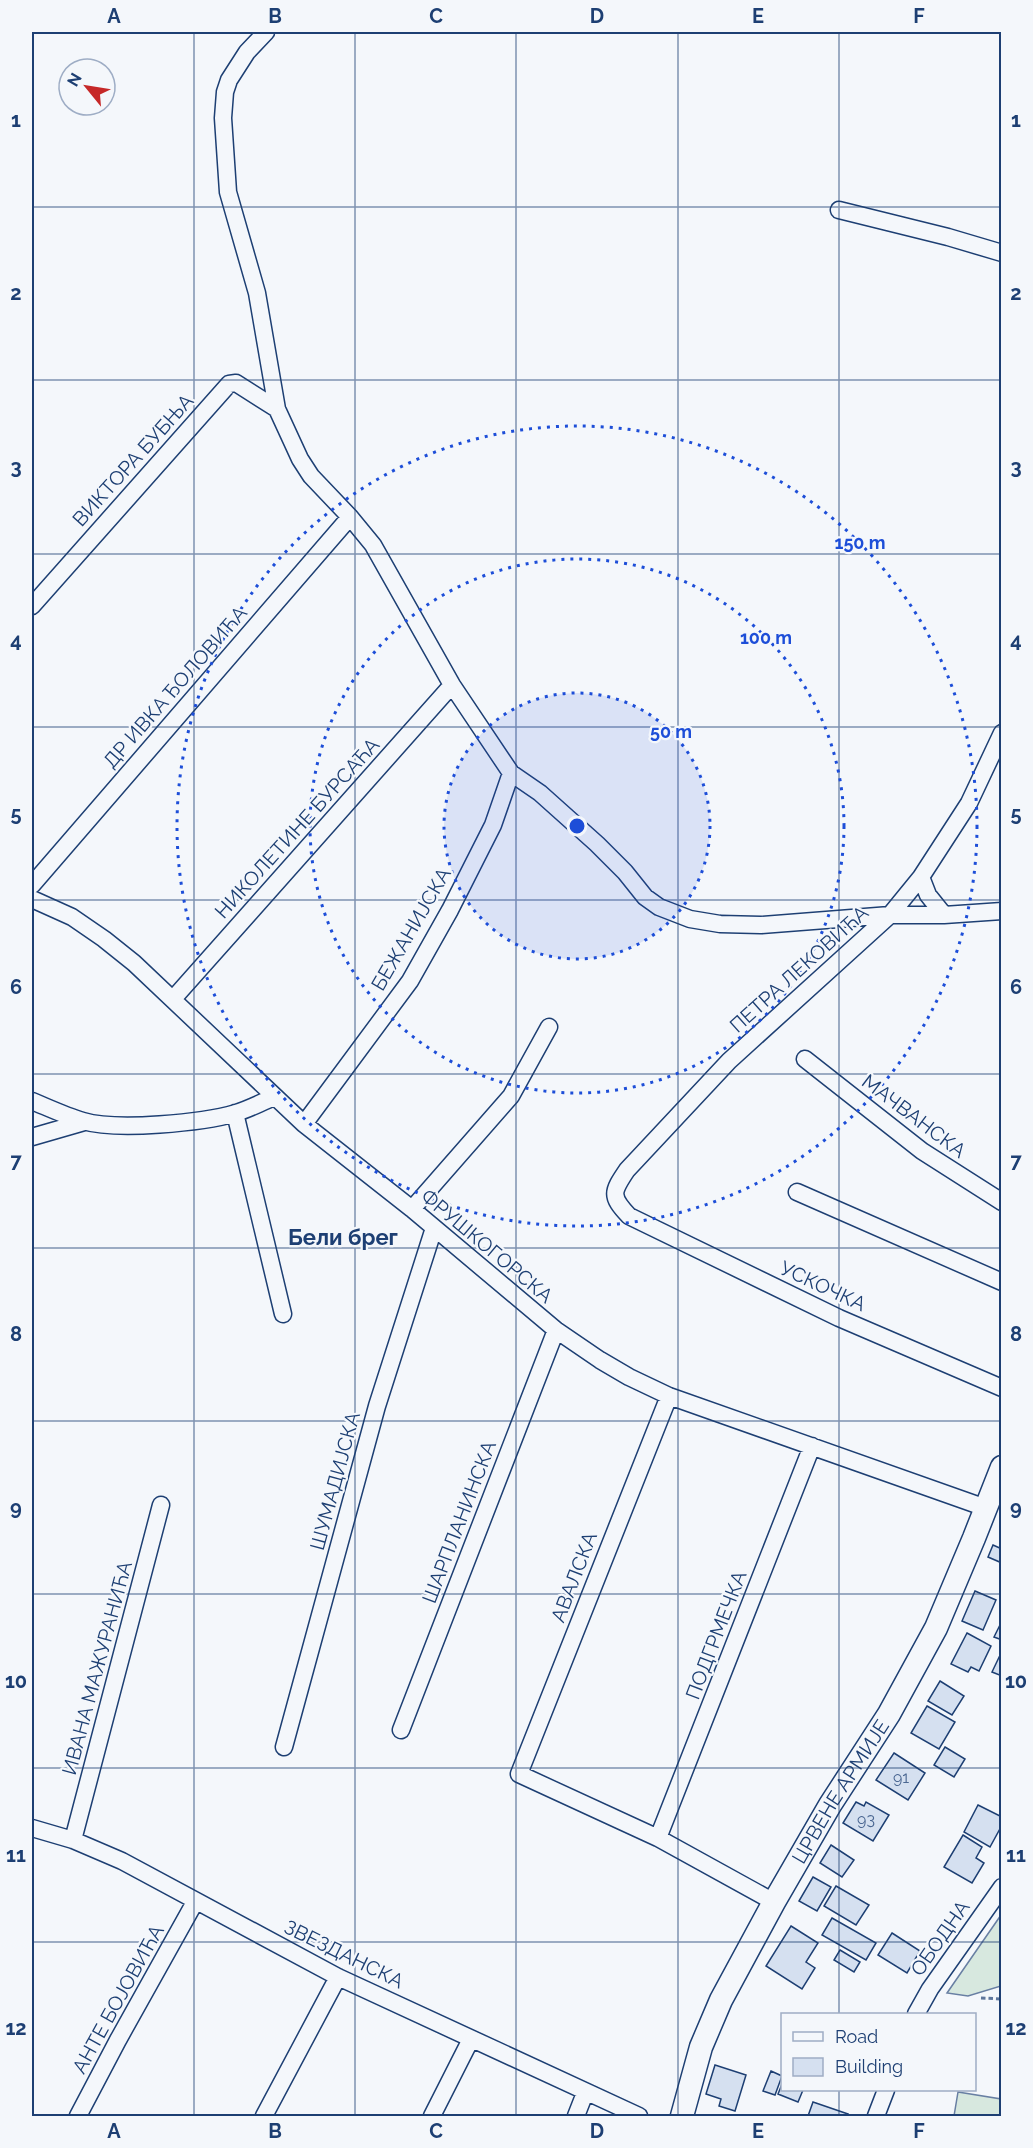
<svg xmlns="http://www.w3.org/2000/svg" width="1033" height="2148" font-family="Raleway,sans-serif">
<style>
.green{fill:#d7e8df;stroke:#687fa3;stroke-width:1.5}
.building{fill:#d5e0f0;stroke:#1d3f73;stroke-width:1.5}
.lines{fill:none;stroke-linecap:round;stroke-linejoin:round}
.street-casing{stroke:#1d3f73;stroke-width:19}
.secondary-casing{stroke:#1d3f73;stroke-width:25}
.path{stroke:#5e769c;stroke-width:3;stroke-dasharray:4.5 3;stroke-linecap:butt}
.street{stroke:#f4f7fb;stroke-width:16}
.secondary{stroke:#f4f7fb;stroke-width:22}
.grid{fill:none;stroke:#1d3f73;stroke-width:1.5;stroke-opacity:0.55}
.ring{fill:none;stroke:#1d4ed8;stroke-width:3;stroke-dasharray:3 6}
.labels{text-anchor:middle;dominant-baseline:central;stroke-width:4.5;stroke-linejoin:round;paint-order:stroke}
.number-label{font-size:16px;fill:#4b6792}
.street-label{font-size:20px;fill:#1d3f73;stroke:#f4f7fb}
.quarter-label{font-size:22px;font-weight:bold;fill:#1d3f73;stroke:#f4f7fb}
.centre{fill:#1d4ed8;stroke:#f4f7fb;stroke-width:3}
.ring-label{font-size:18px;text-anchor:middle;font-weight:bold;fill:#1d4ed8;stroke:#f4f7fb;stroke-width:4.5;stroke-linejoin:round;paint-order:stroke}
.neatline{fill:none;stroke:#1d3f73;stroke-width:2}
.grid-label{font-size:20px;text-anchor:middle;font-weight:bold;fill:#1d3f73}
</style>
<rect width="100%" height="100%" fill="#f4f7fb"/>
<!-- green -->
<path class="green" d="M1001,1915V1986L968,1996L947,1993Z
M958,2092L1001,2099V2116H954Z"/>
<!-- building -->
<path class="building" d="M993,1545L1002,1549V1563L988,1557Z
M975,1591L996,1600L983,1630L962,1621Z
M1000,1625L1002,1626V1640L994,1637Z
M967,1633L991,1646L979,1671L971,1667L968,1672L951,1664Z
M1002,1651V1676L992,1672Z
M940,1681L964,1696L952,1715L928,1701Z
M927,1706L955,1722L939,1749L911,1733Z
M945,1747L965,1759L954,1777L934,1765Z
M894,1753L925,1773L908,1800L876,1780Z
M856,1802L864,1806L866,1802L889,1815L873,1841L843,1823Z
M978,1805L1002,1817V1825L990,1847L964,1832Z
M963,1835L982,1847L976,1858L984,1863L972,1883L944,1867Z
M831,1845L854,1860L842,1877L820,1863Z
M813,1877L831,1887L817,1911L799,1901Z
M836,1886L869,1905L856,1925L824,1906Z
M832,1918L876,1943L866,1960L822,1935Z
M791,1926L818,1943L806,1962L815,1968L802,1989L766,1966Z
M892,1933L920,1951L907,1973L878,1955Z
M840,1950L860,1962L854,1972L834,1960Z
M715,2065L746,2075L735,2111L719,2106L721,2099L706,2094Z
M771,2071L782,2076L775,2095L763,2091Z
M782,2084V2090H803L798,2102L778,2094Z
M813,2102L848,2114L847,2116H808Z"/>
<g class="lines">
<defs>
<path id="street" d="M266,32L247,52L229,80L225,92L223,118L228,192L257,293L277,409L300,459L311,476L350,517L373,545L452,685L511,773L540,793L597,844L625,872L645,897L659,907L690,919L720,924L761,925L890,915H944L1002,911
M839,210L948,237L1002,253
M32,606L229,384L236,383L277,409
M1002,733L969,803L921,877L890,915L729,1061L627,1170C612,1192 610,1196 629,1216L839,1318L1002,1388
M921,877L928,895L944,915
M32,885L350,517
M32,899L72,917L104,939L134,963L304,1124L412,1209L556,1330L600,1360L629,1377L669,1396L986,1508
M173,999L452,685
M805,1059L922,1151L1002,1202
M32,1101C49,1108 66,1116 83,1121C117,1131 202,1123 236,1113C249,1109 262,1102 275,1097
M235,1113L283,1314
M304,1124L410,981L450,910L493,825L511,773
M32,1137L84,1122
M797,1192L1002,1282
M412,1209L511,1096L549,1027
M669,1396L519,1774L658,1838L774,1902
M401,1730L556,1330
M284,1747L377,1406L434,1228
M32,1828L73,1840L122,1861L338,1977L639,2116
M658,1838L812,1446
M73,1840L161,1505
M916,2014L930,1989L1002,1887
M78,2116L118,2040L195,1902
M264,2116L338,1977
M432,2116L471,2039
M576,2116L585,2093
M876,2116L886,2090"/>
<g id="secondary">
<path id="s1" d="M682,2116L701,2047L721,2000L774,1902L830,1805L889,1714L936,1628L974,1538L1002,1467"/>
</g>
</defs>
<!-- street casing -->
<use href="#street" class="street-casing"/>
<!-- secondary casing -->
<use href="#secondary" class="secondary-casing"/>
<!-- path -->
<path class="path" d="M981,1998L1002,1999"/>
<!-- street -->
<use href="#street" class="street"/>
<!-- secondary -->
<use href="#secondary" class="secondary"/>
</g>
<!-- grid -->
<path class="grid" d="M194,32V2116M355,32V2116M516,32V2116M678,32V2116M839,32V2014M32,207H1002M32,380H1002M32,554H1002M32,727H1002M32,900H1002M32,1074H1002M32,1248H1002M32,1421H1002M32,1594H1002M32,1768H1002M32,1942H1002M839,2090V2116"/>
<!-- distance rings -->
<circle cx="577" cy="826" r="133" fill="#1d4ed8" fill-opacity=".12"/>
<g class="ring">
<circle cx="577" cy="826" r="133"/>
<circle cx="577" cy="826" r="267"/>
<circle cx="577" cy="826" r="400"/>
</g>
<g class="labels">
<!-- number labels -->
<g class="number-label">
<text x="901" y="1777">91</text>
<text x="866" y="1819">93</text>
</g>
<!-- street labels -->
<g class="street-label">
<text transform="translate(133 460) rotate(-48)">ВИКТОРА БУБЊА</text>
<text transform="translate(175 687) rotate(-49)">ДР ИВКА ЂОЛОВИЋА</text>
<text transform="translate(297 828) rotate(-48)">НИКОЛЕТИНЕ БУРСАЋА</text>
<text transform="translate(411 929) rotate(-60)">БЕЖАНИЈСКА</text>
<text transform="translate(799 969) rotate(-42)">ПЕТРА ЛЕКОВИЋА</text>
<text transform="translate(914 1116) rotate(37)">МАЧВАНСКА</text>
<text transform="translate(487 1246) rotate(40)">ФРУШКОГОРСКА</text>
<text transform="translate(823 1286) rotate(25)">УСКОЧКА</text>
<text transform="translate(335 1481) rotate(-75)">ШУМАДИЈСКА</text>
<text transform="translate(459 1522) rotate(-69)">ШАРПЛАНИНСКА</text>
<text transform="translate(574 1577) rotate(-69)">АВАЛСКА</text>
<text transform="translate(716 1635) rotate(-69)">ПОДГРМЕЧКА</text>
<text transform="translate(97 1668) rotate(-75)">ИВАНА МАЖУРАНИЋА</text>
<text stroke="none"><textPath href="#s1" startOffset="363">ЦРВЕНЕ АРМИЈЕ</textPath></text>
<text transform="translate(940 1938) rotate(-55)">ОБОДНА</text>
<text transform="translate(344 1954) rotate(26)">ЗВЕЗДАНСКА</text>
<text transform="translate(118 1999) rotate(-61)">АНТЕ БОЈОВИЋА</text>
</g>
<!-- quarter labels -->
<g class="quarter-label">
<text x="343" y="1237">Бели брег</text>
</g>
</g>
<circle cx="577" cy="826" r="9" class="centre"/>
<g class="ring-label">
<text x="860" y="549">150 m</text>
<text x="766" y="644">100 m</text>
<text x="671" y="738">50 m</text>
</g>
<!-- border -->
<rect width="1033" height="2148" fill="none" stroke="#f4f7fb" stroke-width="66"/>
<!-- legend -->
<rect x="781" y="2013" width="195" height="78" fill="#f4f7fb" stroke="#9eadc5" stroke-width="1.5"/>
<rect x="793" y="2032" width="30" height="9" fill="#f4f7fb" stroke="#9eadc5" stroke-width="1.5"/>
<text x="835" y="2043" font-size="18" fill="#1d3f73">Road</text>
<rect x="793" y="2058" width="30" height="18" fill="#d5e0f0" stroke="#9eadc5" stroke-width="1.5"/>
<text x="835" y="2073" font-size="18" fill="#1d3f73">Building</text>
<!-- north arrow -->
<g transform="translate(87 87) rotate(300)"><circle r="28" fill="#f4f7fb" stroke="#9eadc5" stroke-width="1.5"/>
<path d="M0-4.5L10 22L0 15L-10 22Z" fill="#c62828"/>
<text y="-9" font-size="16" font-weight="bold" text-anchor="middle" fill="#1d3f73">N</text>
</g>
<rect x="33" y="33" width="967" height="2082" class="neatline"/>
<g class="grid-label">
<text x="114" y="23">A</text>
<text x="275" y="23">B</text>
<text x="436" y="23">C</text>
<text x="597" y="23">D</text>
<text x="758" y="23">E</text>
<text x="919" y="23">F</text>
<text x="16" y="127">1</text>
<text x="1016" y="127">1</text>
<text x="16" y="300">2</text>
<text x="1016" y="300">2</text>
<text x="16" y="474">3</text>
<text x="1016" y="474">3</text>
<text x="16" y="647">4</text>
<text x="1016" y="647">4</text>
<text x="16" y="821">5</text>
<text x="1016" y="821">5</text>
<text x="16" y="994">6</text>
<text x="1016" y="994">6</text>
<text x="16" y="1168">7</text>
<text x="1016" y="1168">7</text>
<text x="16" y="1341">8</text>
<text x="1016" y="1341">8</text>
<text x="16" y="1515">9</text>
<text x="1016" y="1515">9</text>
<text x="16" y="1688">10</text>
<text x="1016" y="1688">10</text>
<text x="16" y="1862">11</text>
<text x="1016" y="1862">11</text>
<text x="16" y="2035">12</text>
<text x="1016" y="2035">12</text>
<text x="114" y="2138">A</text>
<text x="275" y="2138">B</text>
<text x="436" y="2138">C</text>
<text x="597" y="2138">D</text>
<text x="758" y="2138">E</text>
<text x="919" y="2138">F</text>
</g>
</svg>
